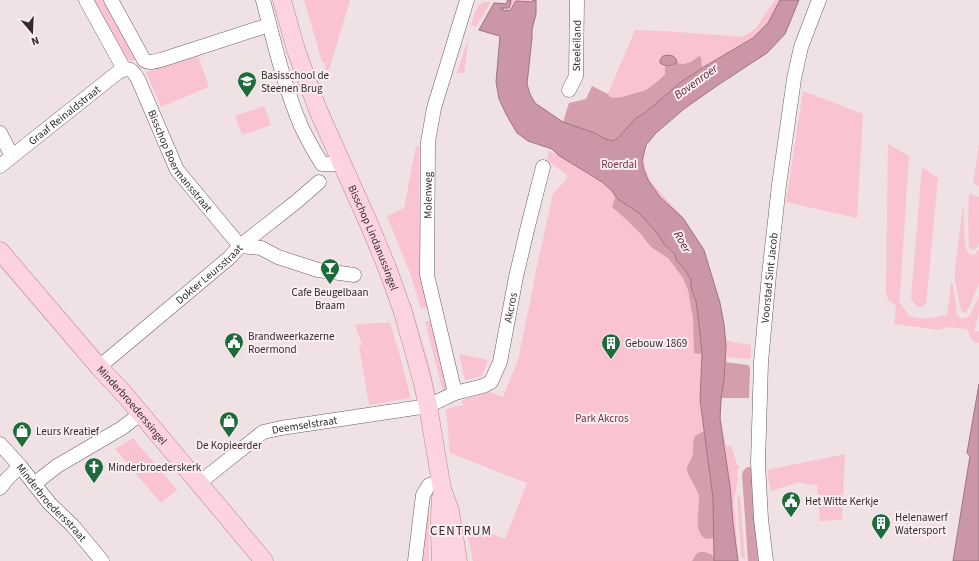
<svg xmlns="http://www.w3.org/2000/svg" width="979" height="561" font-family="'Source Sans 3',sans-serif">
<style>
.green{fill:#f9c3d2;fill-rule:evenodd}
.forest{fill:#d49ead}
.water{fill:#cb96a5;stroke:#9d7681}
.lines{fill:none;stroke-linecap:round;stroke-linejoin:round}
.minor-casing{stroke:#6b5f62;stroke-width:15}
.major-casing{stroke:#b58693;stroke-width:19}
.minor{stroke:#fff;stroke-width:14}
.major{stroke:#fdd3df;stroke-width:18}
.labels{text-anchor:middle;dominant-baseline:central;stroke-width:4;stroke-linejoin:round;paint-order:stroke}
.street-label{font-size:11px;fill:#322c2e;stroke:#fceef1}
.poi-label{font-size:11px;fill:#322c2e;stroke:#fceef1;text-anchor:start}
.park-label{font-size:11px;fill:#733047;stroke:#fceef1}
.water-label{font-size:12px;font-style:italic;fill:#5b1b33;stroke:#fceef1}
.quarter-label{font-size:13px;letter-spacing:1px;fill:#322c2e;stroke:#fceef1}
</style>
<rect width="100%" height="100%" fill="#efe1e4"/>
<!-- green -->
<path class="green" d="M93,0H107L137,58L135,60L131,61L124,57Z
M304,0H350L329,70H326L325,63L322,62Z
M506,0H537L536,16L533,29L526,90L530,102L575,130L596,138L691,62L683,64L677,63L676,59L660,63L665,66V73L658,81L646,90L622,97L615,98L610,97L608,94L635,30L678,32L742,37L755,29L775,0H799L681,104L646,145L644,158L645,167L650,180L657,189L675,208L687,224L697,240L726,345V341H731L732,342L751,345V358L749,359L727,357C729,375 722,393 721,411C721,422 724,434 726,446H731L737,464L740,467L737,472L738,479L734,499L737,544L739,561H473L465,524L505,539L527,483L450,453L446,409L463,405L462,400L490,392L503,397L518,360L533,288L535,275L553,194L565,181L568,176L547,160L549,151L558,155L580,169L553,148L528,141L517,133L505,113L499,95L497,72L500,37L478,30L494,2L506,3ZM698,316L705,378L702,422L700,400L702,360Z
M484,2H491L476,27L471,25C474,17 475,5 484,2Z
M467,42L468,43L464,73H457Z
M198,56L209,87L161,107L146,72Z
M803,91L863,114L857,218L786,202Z
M264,106L271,125L242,135L235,116Z
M888,144L909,156L900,294L899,301L909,316L924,319L947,315L951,283L953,284L957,315L961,318H966L970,315L979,296V313L974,331L978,332L979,330V343L973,342L967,329L948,327L939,330L894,324L896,305L889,301L886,293Z
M979,144V186L973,184Z
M419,145L420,238L431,306L421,309L410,273L387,216L404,208L416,147Z
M922,167L938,178L927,295L926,304L921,307L916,306L911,299Z
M969,194L979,197V243L975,250L970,249L969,247L968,219Z
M963,204L965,245C966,250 968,255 974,255L979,249V283L968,310L965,313L961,311L955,281V270Z
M411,304L430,368L436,397L432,399L410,307Z
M434,319L449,388L443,392L425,322Z
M372,323H390L398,349L411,398L369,405L359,346L362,345L355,325Z
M459,354L488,360L482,376L465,380Z
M133,438L177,490L161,503L115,449Z
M845,454L842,520L820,521L817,485L805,484L800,482L771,491L767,470Z
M739,495H740L745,558L744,559L741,556L737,501L738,496Z
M429,504V561H421Z"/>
<!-- forest -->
<path class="forest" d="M699,56L701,57L702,68L681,82L646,112L635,119L618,138L613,141L603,138L595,133L563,122L569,103L586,99L592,86L608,94L610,97L615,98L622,97L646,90L658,81L665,74V66H671L677,63L683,64L691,62Z
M612,191L619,200L639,212L648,222L657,233L664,244L675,254L676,260L685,270L691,280V287L694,297L696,301L698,316L702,354L694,353L693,318L688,290L683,278L668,258L651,247L641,234L627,220L612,207L615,198Z
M725,362L748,365L750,368L749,398H722L724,380Z
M702,432H704L713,498L714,538C712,538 709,539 707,539C692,535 700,507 699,496C698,489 686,474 687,468C688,463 692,459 693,454C693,451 693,448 693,445C693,442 694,439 695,436Z
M747,467L754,468L761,561H748L742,475L743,471Z
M701,552C707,552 715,554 714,561H692L697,553Z"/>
<!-- water -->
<path class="water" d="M508,0H511L510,5L509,8H500L503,9L505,12L506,10L510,11L516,1L532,2L533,0H536V14L532,29V38L527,84L530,94L535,103L563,122L595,133L603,138L613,141L618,138L635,119L646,112L681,82L702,68L753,38L768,23L780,0H799L785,34L767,53L718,85L684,109L656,133L646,145L642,161L644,170L648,180L660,197L683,218L704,250L720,303L724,324L726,345L724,380L721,399L720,419L730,486L733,523L738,561H714L713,498L700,400L702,353L698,316L696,301L694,297L691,287V280L685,270L676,260L675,254L664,244L657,233L639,213L619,200L612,191L602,182L558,155L552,149L528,141L517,133L506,114L499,99L496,82L500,36L479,30L494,3L506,4Z
M668,55L673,56L676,59L677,63C670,66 666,67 660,63V60L663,56Z
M979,384V561H953L970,456L967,453Z"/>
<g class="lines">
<defs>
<g id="minor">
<path d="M86,0L124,69"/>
<path d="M111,0L144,60C150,64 157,61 164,59L269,25"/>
<path d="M263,0C274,42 284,86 301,126C307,139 314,151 322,164H341"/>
<path id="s1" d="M569,90L576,76L577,0"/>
<path d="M0,133L12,156"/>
<path id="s2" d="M0,166L117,73C128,66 132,69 138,79L177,170L240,246L261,248L278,257L318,270L354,275"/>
<path id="s3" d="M99,367L229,258L240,246L296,202L319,182"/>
<path id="s4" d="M455,393L427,275L428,142L434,108L467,0"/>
<path id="s5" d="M0,444L20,466L50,504L73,526L102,561"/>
<path id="s6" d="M199,483L263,432L281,428L428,406L455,393L483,386L491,382L500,362L516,277L527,230L543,167"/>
<path d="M34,484L57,466L122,428L140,414"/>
<path d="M0,488L7,479L20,466"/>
<path d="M415,561L423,495L429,485L441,482"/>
<path id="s7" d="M766,561L761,519L758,463L761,362L769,275L779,185L794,79L801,47L819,0"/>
</g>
<g id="major">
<path id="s8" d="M282,0L296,50L318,110L369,224L388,270L403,312L422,380L428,406L442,489L450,511L458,561"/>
<path id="s9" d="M0,251L99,367L126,396L264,561"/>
<path d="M441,498C439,519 440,540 441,561"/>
</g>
</defs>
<!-- minor casing -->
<use href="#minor" class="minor-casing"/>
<!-- major casing -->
<use href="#major" class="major-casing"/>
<!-- minor -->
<use href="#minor" class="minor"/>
<!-- major -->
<use href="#major" class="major"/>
</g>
<!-- icons -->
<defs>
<symbol id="school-pin" viewBox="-11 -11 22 30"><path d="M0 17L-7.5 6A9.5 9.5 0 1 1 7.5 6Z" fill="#1c6b3b" stroke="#fceef1"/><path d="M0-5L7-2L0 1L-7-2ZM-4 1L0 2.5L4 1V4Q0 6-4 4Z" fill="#fff"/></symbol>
<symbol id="bar-pin" viewBox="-11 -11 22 30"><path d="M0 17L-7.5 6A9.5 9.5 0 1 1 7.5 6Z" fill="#1c6b3b" stroke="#fceef1"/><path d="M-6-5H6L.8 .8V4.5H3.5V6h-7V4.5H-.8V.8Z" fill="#fff"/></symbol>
<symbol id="civic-pin" viewBox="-11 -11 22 30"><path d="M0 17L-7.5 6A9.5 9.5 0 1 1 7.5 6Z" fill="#1c6b3b" stroke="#fceef1"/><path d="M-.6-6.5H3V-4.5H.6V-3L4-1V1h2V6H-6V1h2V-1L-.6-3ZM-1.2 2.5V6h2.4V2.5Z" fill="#fff"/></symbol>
<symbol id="building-pin" viewBox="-11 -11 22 30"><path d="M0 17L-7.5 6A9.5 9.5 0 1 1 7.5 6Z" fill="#1c6b3b" stroke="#fceef1"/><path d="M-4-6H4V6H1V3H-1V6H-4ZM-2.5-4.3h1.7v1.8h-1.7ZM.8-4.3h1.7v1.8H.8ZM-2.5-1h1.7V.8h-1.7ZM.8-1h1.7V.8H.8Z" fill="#fff"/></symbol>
<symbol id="shop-pin" viewBox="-11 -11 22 30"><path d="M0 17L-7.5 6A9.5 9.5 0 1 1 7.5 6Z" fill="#1c6b3b" stroke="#fceef1"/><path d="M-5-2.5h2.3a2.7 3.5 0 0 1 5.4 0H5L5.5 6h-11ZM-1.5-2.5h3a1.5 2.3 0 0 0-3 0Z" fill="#fff"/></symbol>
<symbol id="church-pin" viewBox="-11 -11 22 30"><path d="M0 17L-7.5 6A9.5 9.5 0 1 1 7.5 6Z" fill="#1c6b3b" stroke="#fceef1"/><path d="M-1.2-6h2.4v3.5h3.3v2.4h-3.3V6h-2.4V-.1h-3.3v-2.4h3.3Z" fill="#fff"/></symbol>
</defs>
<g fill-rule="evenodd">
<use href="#school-pin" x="236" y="70" width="22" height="30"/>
<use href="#bar-pin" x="319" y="257" width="22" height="30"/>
<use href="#civic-pin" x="223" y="331" width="22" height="30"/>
<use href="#building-pin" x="600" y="332" width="22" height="30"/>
<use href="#shop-pin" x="218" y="410" width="22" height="30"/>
<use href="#shop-pin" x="11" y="420" width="22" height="30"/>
<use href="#church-pin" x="83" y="456" width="22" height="30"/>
<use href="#civic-pin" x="780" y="490" width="22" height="30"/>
<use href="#building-pin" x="870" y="512" width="22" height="30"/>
</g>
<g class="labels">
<!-- street labels -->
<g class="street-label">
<text stroke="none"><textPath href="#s1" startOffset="46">Steeleiland</textPath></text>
<text stroke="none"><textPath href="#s2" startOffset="82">Graaf Reinaldstraat</textPath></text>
<text stroke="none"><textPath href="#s2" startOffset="268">Bisschop Boermansstraat</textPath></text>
<text stroke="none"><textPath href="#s4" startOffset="201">Molenweg</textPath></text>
<text stroke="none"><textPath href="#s8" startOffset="255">Bisschop Lindanussingel</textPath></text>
<text stroke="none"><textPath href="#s3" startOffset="144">Dokter Leursstraat</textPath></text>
<text stroke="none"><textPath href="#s7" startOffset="284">Voorstad Sint Jacob</textPath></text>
<text stroke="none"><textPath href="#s6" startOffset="394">Akcros</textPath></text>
<text stroke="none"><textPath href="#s9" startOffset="203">Minderbroederssingel</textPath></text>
<text stroke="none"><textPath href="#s6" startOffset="124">Deemselstraat</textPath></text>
<text stroke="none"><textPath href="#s5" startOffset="78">Minderbroedersstraat</textPath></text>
</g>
<!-- poi labels -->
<g class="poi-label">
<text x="261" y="75">Basisschool de<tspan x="261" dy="13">Steenen Brug</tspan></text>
<text x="330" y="292" text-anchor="middle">Cafe Beugelbaan<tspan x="330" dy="13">Braam</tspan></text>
<text x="248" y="336">Brandweerkazerne<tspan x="248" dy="13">Roermond</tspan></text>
<text x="625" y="343">Gebouw 1869</text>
<text x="36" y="431">Leurs Kreatief</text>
<text x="229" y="445" text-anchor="middle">De Kopieerder</text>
<text x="108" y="467">Minderbroederskerk</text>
<text x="805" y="501">Het Witte Kerkje</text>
<text x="895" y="517">Helenawerf<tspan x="895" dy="13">Watersport</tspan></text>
</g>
<!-- park labels -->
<g class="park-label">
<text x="619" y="164">Roerdal</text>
<text x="602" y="418">Park Akcros</text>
</g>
<!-- water labels -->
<g class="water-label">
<text transform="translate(696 82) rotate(-36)">Bovenroer</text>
<text transform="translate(682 242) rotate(61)">Roer</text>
</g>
<!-- quarter labels -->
<g class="quarter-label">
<text x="461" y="531">CENTRUM</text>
</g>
</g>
<!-- north arrow -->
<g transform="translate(32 32) rotate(161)" stroke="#fceef1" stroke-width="3" paint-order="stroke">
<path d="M0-3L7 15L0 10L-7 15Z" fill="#322c2e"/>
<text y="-6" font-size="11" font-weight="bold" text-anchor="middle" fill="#322c2e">N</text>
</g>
</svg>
